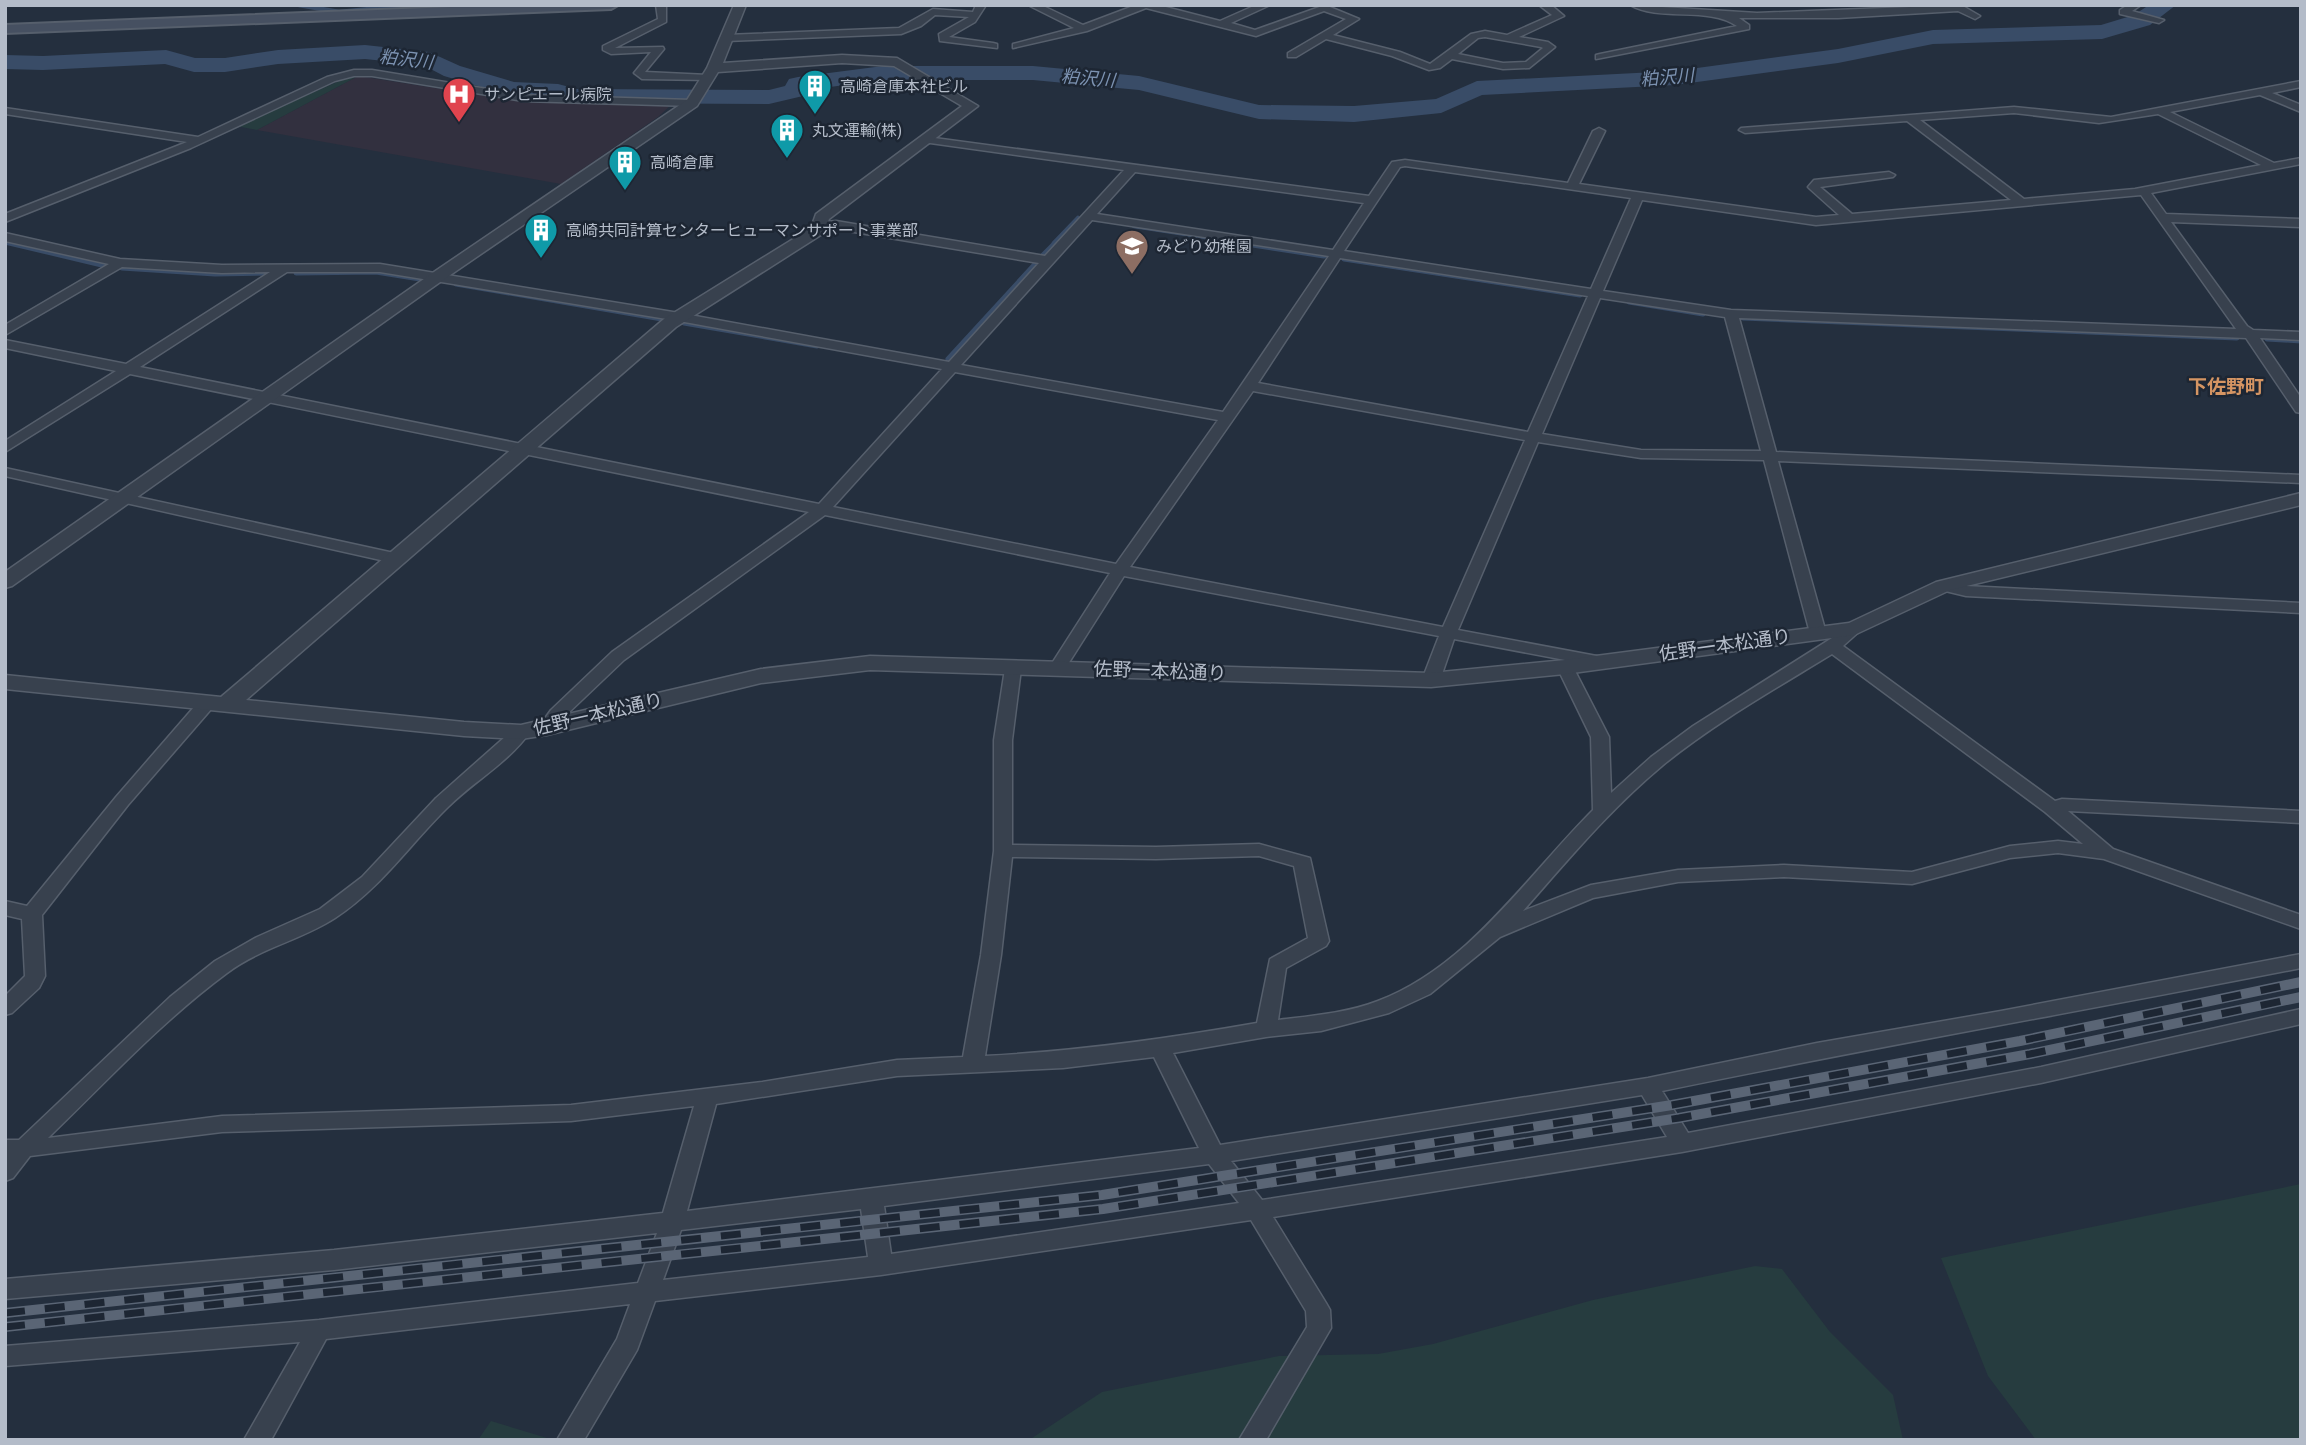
<svg xmlns="http://www.w3.org/2000/svg" width="2306" height="1445" font-family="'Roboto Condensed','Noto Sans JP',sans-serif">
<style>
.medical{fill:#32303f}
.green{fill:#263c3f}
.lines{fill:none;stroke-linecap:round;stroke-linejoin:round}
.stream-far1{stroke:#394c67;stroke-width:4.5}
.stream{stroke:#394c67;stroke-width:5}
.river{fill:#394c67;fill-rule:evenodd}
.minor-casing{stroke:#565f6c;stroke-width:3}
.tertiary-casing{stroke:#565f6c;stroke-width:3}
.secondary-casing{stroke:#565f6c;stroke-width:4}
.minor{fill:#38414e;fill-rule:evenodd}
.tertiary{fill:#38414e;fill-rule:evenodd}
.secondary{fill:#465061;fill-rule:evenodd}
.rail-casing{stroke:#5a6575;stroke-width:10}
.rail{stroke:#1d2633;stroke-width:7;stroke-dasharray:20;stroke-linecap:butt}
.labels{text-anchor:middle;dominant-baseline:central;stroke-width:5;stroke-linejoin:round;paint-order:stroke}
.far-poi-label{font-size:16px;fill:#b4bcc9;stroke:#1d2633;text-anchor:start}
.far-water-label{font-size:18px;font-style:italic;fill:#7c92b1;stroke:#1d2633}
.far-quarter-label{font-size:19px;font-weight:bold;fill:#d59563;stroke:#1d2633}
.street-label{font-size:19px;fill:#b4bcc9;stroke:#1d2633}
</style>
<rect width="100%" height="100%" fill="#242f3e"/>
<!-- medical -->
<path class="medical" d="M358,76L527,102L672,104L658,117L561,184L257,130Z"/>
<!-- green -->
<path class="green" d="M358,76L257,130L236,126L342,80Z
M2301,1184V1440H2036L1988,1376L1941,1258Z
M1755,1266L1782,1269L1830,1332L1893,1395L1903,1440H1029L1102,1392L1279,1356L1378,1354L1433,1344L1593,1300Z
M491,1421L547,1438L478,1440Z"/>
<g class="lines">
<!-- stream-far1 -->
<path class="stream-far1" d="M299,5L339,12L410,5
M1134,226L1244,243
M5,242L11,243
M1054,243L1078,218"/>
<!-- stream -->
<path class="stream" d="M5,242L106,266
M1233,242L1324,256
M1043,255L1056,242
M1344,259L1580,295
M122,268L215,274L267,273
M296,273L376,272L420,279
M456,284L662,319
M1629,302L1703,314
M1743,318L2237,338
M684,323L817,346
M2267,339L2301,341
M948,359L1036,263"/>
<!-- river -->
<path class="river" d="M2149,5H2176L2150,25L2102,39L1933,44L1838,63L1675,85L1482,95L1441,113L1354,122L1259,119L1139,90L1033,80H883L807,90L803,96L769,104L577,103L557,98L512,96L444,76L423,65L365,59L278,64L225,72H194L165,64L43,70L5,69V55L43,56L166,50L195,58H225L278,50L365,45L429,52L460,66L514,82L558,84L577,89L769,90L785,86L789,79L798,77L883,66H1033L1139,76L1259,105L1354,106L1436,99L1477,81L1675,71L1838,49L1933,30L2101,25L2134,15Z"/>
<defs>
<path id="minor" d="M656,5H666V22L615,48L663,47L664,49L645,72L708,75L713,78L712,80L642,79L634,73L651,52L611,54L603,50V46L658,19Z
M976,5H986L975,22L949,37L993,43L997,44V48L940,41L939,34L969,17L935,15L921,26L901,34L726,41L721,38L726,35L899,28L933,9L973,12Z
M1028,5H1041L1083,25L1136,5H1158L1220,21L1256,5H1270L1231,23L1255,30L1325,5L1359,19L1333,35L1400,52L1430,64L1471,34L1485,31L1507,35L1552,15L1539,5H1551L1564,16L1519,37L1548,42L1555,47L1529,68L1503,69L1452,59L1440,68L1429,70L1392,56L1326,39L1296,57H1288V53L1346,19L1324,11L1256,36L1146,8L1087,31L1013,48V44L1074,28ZM1485,37L1541,47L1543,48L1526,62L1503,63L1458,54L1478,38Z
M1630,5L1757,13L1961,5L1980,16L1975,19L1958,11L1838,18H1739L1749,25V29L1596,59V55L1600,54L1737,26C1708,6 1660,22 1630,5Z
M2128,5H2141L2132,11L2164,20L2159,23L2120,14V10Z
M354,70H372L523,95L692,100L697,103L692,106L523,101L372,76H354L335,81L191,148L5,222V214L187,142L5,114V108L198,137L327,77Z
M2301,81V87L2272,93L2301,105V112L2260,95L2170,112L2274,163L2301,158V164L2151,193L2166,214L2301,219V227L2171,222L2247,326L2253,330L2301,332V340L2260,338L2301,398V413L2296,412L2246,338L1739,318L1776,452L2301,475V483L1778,461L1826,633L1818,638L1810,633L1764,460L1641,458L1538,442L1458,630L1602,657L1610,662L1608,666L1602,667L1454,639L1440,680L1431,685L1422,680L1439,636L1124,576L1063,672L1057,673L1049,668L1110,573L825,515L624,660L563,718L553,732L547,733L538,728L551,710L612,652L809,512L130,374L5,452V441L116,371L5,348V340L126,364L270,272L222,273L122,267L5,335V325L109,264L5,241V233L120,259L222,265L380,264L679,313L949,362L1039,263L836,229H816V223L836,221L1045,256L1124,170L923,142V138L927,137L1369,196L1392,162L1405,160L1568,183L1593,131L1599,128L1605,131L1579,184L1816,217L1839,215L1810,189L1808,187L1814,180L1889,172L1895,175L1893,177L1820,187L1852,214L2011,200L1907,121L1745,133L1739,130L1741,128L2014,107L2111,117ZM2014,113L2099,123L2158,114L2261,165L2135,189L2024,199L1920,120ZM1405,166L1631,198L1591,289L1344,251L1400,167ZM1135,172L1364,203L1333,250L1097,214ZM2141,195L2236,329L1731,310L1603,291L1642,200L1816,225ZM1092,220L1329,256L1223,412L961,365ZM1340,258L1588,296L1528,432L1258,383ZM287,272H380L679,321L942,369L819,504L140,367ZM1600,298L1725,317L1761,451L1641,450L1542,434ZM955,372L1218,420L1116,564L833,507ZM1253,391L1525,440L1443,627L1130,567Z
M5,468L394,553L402,558L394,563L5,476Z
M1943,581L1966,586L2301,603V613L1966,596L1937,589L1935,586Z
M1854,624L1862,629L1843,646L2055,801L2062,799L2301,811V823L2068,811L2113,849L2301,915V929L2104,859L2058,853L2010,858L1912,884L1784,877L1678,882L1593,898L1500,937L1430,994L1389,1013L1321,1031L1266,1037L1173,1053L1220,1145L1648,1078L1817,1043L2001,1011L2301,954V968C2088,1010 1874,1047 1662,1091L1688,1133L2041,1067L2301,1009V1024L2041,1083L1682,1152L1273,1217L1326,1303L1330,1310L1331,1328L1266,1440H1239L1307,1327L1306,1311L1251,1220L881,1275L655,1301L637,1350L584,1440H557L617,1339L630,1304L326,1339L271,1440H244L300,1342L5,1366V1346L319,1320L638,1283L657,1233L334,1270L5,1299V1279L334,1250L663,1213L694,1106L571,1121L222,1132L30,1156L13,1178L5,1181V1140H19L170,997L215,961L257,937L320,909L362,877L436,798L515,728H527L530,732C509,762 474,781 448,807C410,844 381,888 335,918C301,940 260,948 227,973C162,1021 106,1082 48,1138L222,1116L571,1105L762,1082L897,1060L963,1057L981,955L994,851V740L1005,669L1013,664L1021,669L1012,740V845L1156,847L1259,844L1310,858L1329,941L1326,946L1286,968L1278,1020C1311,1016 1347,1013 1378,1001C1468,967 1527,876 1593,810L1591,737L1557,667L1559,663H1571L1573,667L1609,737L1611,793L1651,757L1693,726ZM1832,654L2045,812L2083,844L2058,841L2010,846L1912,872L1784,865L1678,870L1591,885L1523,911C1568,860 1611,808 1663,765C1716,722 1775,689 1832,654ZM1259,856L1294,866L1308,938L1270,959L1257,1023C1166,1039 1077,1051 985,1056L1001,955L1012,857L1156,859ZM1154,1057L1199,1148L687,1211L716,1104L897,1076L1063,1068ZM1642,1095L1667,1137L1262,1200L1231,1161ZM1209,1164L1239,1203L891,1254L884,1206ZM861,1209L868,1257L663,1280L681,1230Z
M207,698L213,699L216,703L213,707L128,805L42,915L45,976L39,988L12,1013L5,1015V996L25,976L22,919L5,915V901L27,906L116,797L201,699Z"/>
<path id="tertiary" d="M734,5H746L723,63L842,55L897,58L978,106L829,219L824,233L676,327L246,700L464,722L521,725L761,669L870,656L1431,673L1565,660L1849,623L1936,582L2301,493V505L1950,590L1854,635L1565,674L1431,687L870,670L761,683L547,735L521,739L464,736L5,689V675L221,697L664,319L811,228L816,214L962,106L894,66L842,63L718,72L697,106L443,280L12,586L5,588V572L431,274L687,100L707,68Z"/>
<path id="secondary" d="M501,5H618L611,9L5,33V25Z"/>
</defs>
<!-- minor casing -->
<use href="#minor" class="minor-casing"/>
<!-- tertiary casing -->
<use href="#tertiary" class="tertiary-casing"/>
<!-- secondary casing -->
<use href="#secondary" class="secondary-casing"/>
<!-- minor -->
<use href="#minor" class="minor"/>
<!-- tertiary -->
<use href="#tertiary" class="tertiary"/>
<!-- secondary -->
<use href="#secondary" class="secondary"/>
<defs>
<path id="rail" d="M5,1313L1102,1195L1672,1105L2020,1041L2301,982
M5,1327L1103,1209L1679,1118L2030,1054L2301,997"/>
</defs>
<!-- rail casing -->
<use href="#rail" class="rail-casing"/>
<!-- rail -->
<use href="#rail" class="rail"/>
</g>
<!-- icons -->
<defs>
<symbol id="building-pin" viewBox="-11 -11 22 30"><path d="M0 17L-7.5 6A9.5 9.5 0 1 1 7.5 6Z" fill="#0f9aa8" stroke="#1d2633"/><path d="M-4-6H4V6H1V3H-1V6H-4ZM-2.5-4.3h1.7v1.8h-1.7ZM.8-4.3h1.7v1.8H.8ZM-2.5-1h1.7V.8h-1.7ZM.8-1h1.7V.8H.8Z" fill="#fff"/></symbol>
<symbol id="hospital-pin" viewBox="-11 -11 22 30"><path d="M0 17L-7.5 6A9.5 9.5 0 1 1 7.5 6Z" fill="#e0444e" stroke="#1d2633"/><path d="M-5-5h3v3.5h4V-5h3V5h-3V1.5h-4V5h-3Z" fill="#fff"/></symbol>
<symbol id="school-pin" viewBox="-11 -11 22 30"><path d="M0 17L-7.5 6A9.5 9.5 0 1 1 7.5 6Z" fill="#8d6e63" stroke="#1d2633"/><path d="M0-5L7-2L0 1L-7-2ZM-4 1L0 2.5L4 1V4Q0 6-4 4Z" fill="#fff"/></symbol>
</defs>
<g fill-rule="evenodd">
<use href="#building-pin" x="796" y="67" width="38" height="52"/>
<use href="#hospital-pin" x="440" y="75" width="38" height="52"/>
<use href="#building-pin" x="768" y="111" width="38" height="52"/>
<use href="#building-pin" x="606" y="143" width="38" height="52"/>
<use href="#building-pin" x="522" y="211" width="38" height="52"/>
<use href="#school-pin" x="1113" y="227" width="38" height="52"/>
</g>
<g class="labels">
<!-- far-poi labels -->
<g class="far-poi-label">
<text x="840" y="86">高崎倉庫本社ビル</text>
<text x="484" y="94">サンピエール病院</text>
<text x="812" y="130">丸文運輸(株)</text>
<text x="650" y="162">高崎倉庫</text>
<text x="566" y="230">高崎共同計算センターヒューマンサポート事業部</text>
<text x="1156" y="246">みどり幼稚園</text>
</g>
<!-- far-water labels -->
<g class="far-water-label">
<text transform="translate(406 59) rotate(7)">粕沢川</text>
<text transform="translate(1667 77) rotate(-5)">粕沢川</text>
<text transform="translate(1088 78) rotate(5)">粕沢川</text>
</g>
<!-- far-quarter labels -->
<g class="far-quarter-label">
<text x="2226" y="386">下佐野町</text>
</g>
<!-- street labels -->
<g class="street-label">
<text transform="translate(1725 645) rotate(-8)">佐野一本松通り</text>
<text transform="translate(1160 671) rotate(2)">佐野一本松通り</text>
<text transform="translate(598 714) rotate(-13)">佐野一本松通り</text>
</g>
</g>
<!-- border -->
<rect width="2306" height="1445" fill="none" stroke="#b4bcc9" stroke-width="14"/>
</svg>
